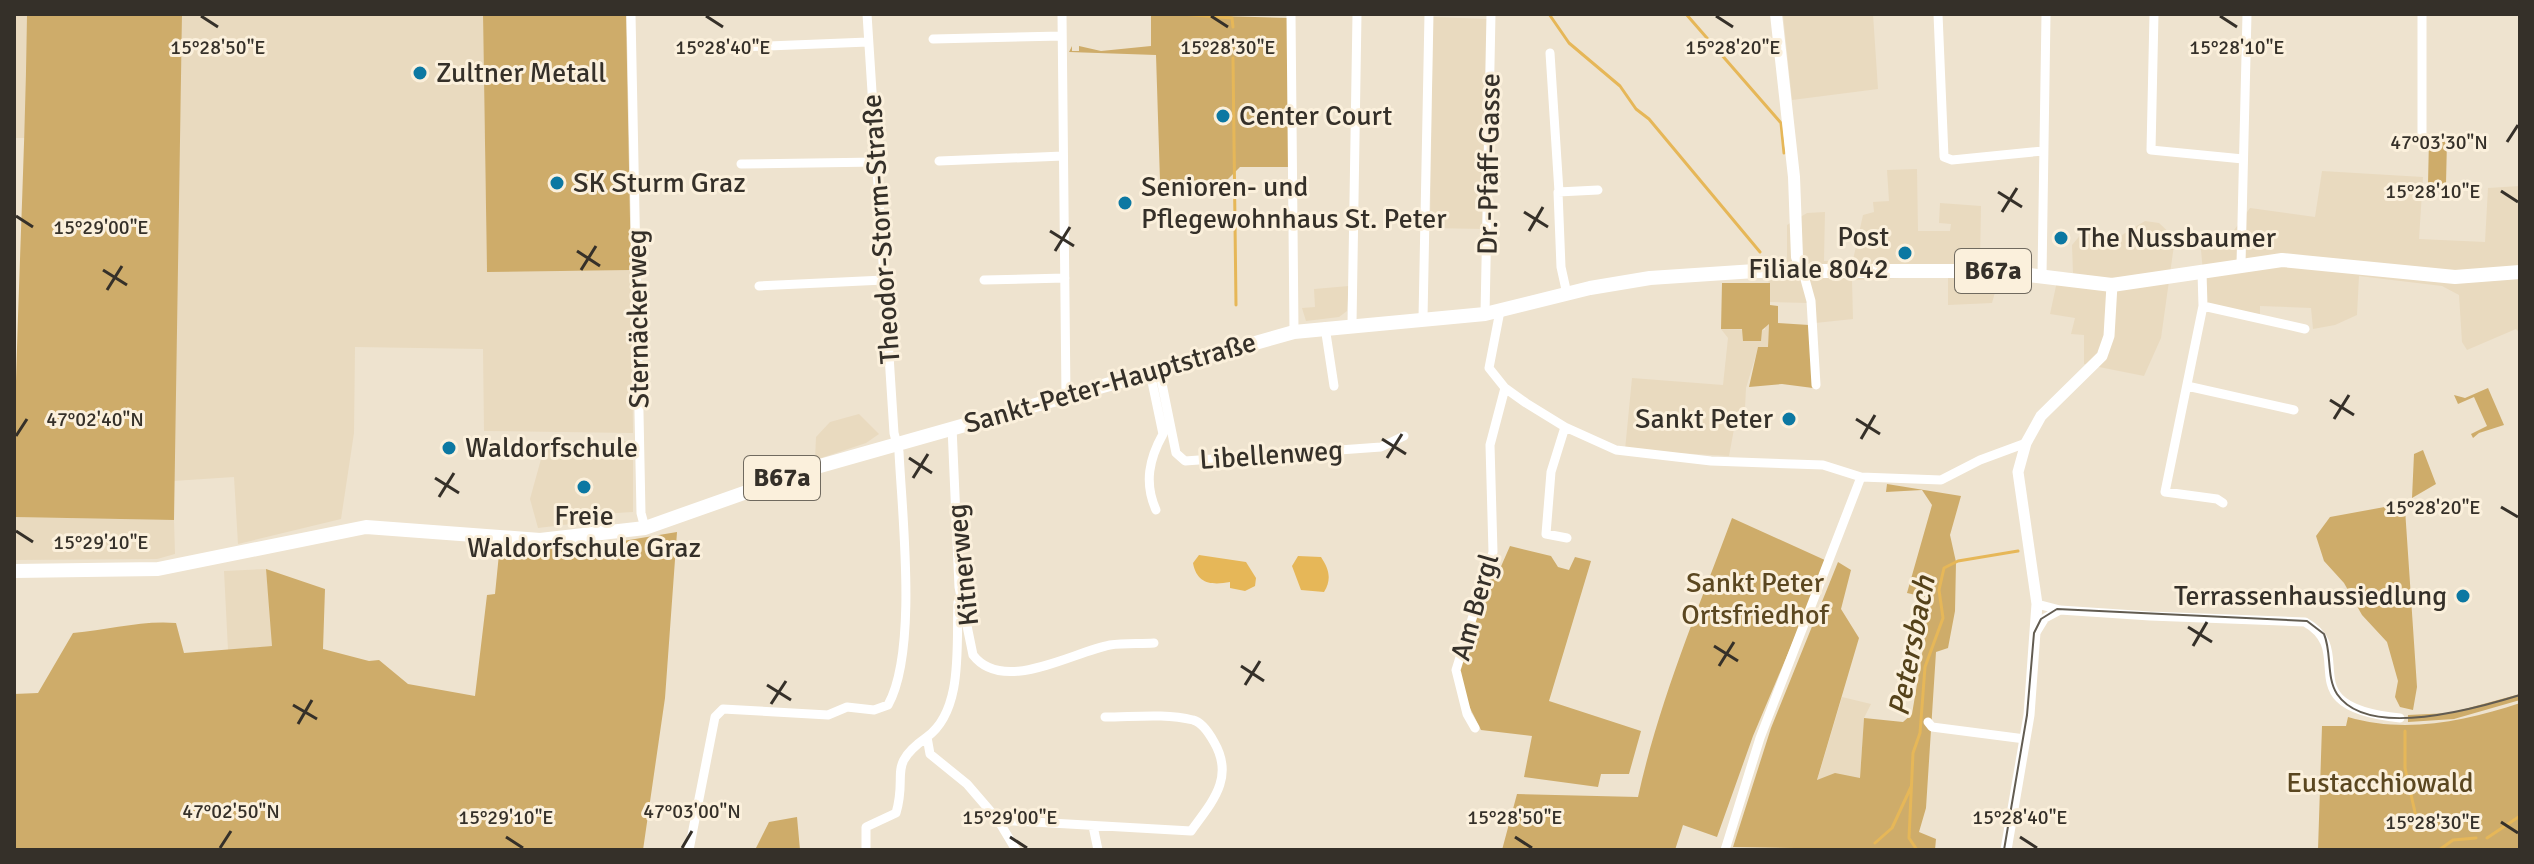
<svg xmlns="http://www.w3.org/2000/svg" width="2534" height="864" font-family="Signika,sans-serif">
<style>
.built{fill:#e9dabf}
.green{fill:#ceac6a}
.water{fill:#e6b758}
.lines{fill:none;stroke-linecap:round;stroke-linejoin:round}
.stream{stroke:#e6b758;stroke-width:3}
.minor{stroke:#fff;stroke-width:9}
.tertiary{stroke:#fff;stroke-width:11}
.secondary{stroke:#fff;stroke-width:12}
.primary{stroke:#fff;stroke-width:14}
.tram{stroke:#625c51;stroke-width:2}
.ticks{fill:none;stroke:#353029;stroke-width:3}
.poi-dot{fill:#0c78a2;stroke:#fbf0dc;stroke-width:3}
.labels{text-anchor:middle;dominant-baseline:central;stroke-width:6;stroke-linejoin:round;paint-order:stroke}
.shield{fill:#fbf0dc;stroke:#706a5f;stroke-width:2}
.shield-label{font-size:26px;font-weight:bold;fill:#353029}
.poi-label{font-size:28px;fill:#353029;stroke:#fbf0dc;text-anchor:start}
.street-label{font-size:28px;fill:#353029;stroke:#fbf0dc}
.park-label{font-size:28px;fill:#5b4720;stroke:#fbf0dc}
.water-label{font-size:30px;font-style:italic;fill:#55421a;stroke:#fbf0dc}
.ticks-label{font-size:20px;text-anchor:middle;fill:#353029;stroke:#fbf0dc;stroke-width:6;stroke-linejoin:round;paint-order:stroke}
</style>
<rect width="100%" height="100%" fill="#eee3cf"/>
<!-- built -->
<path class="built" d="M14,14H103L27,15L26,138H14Z
M182,14H483L487,272L631,270L633,433L484,431L483,349L355,347L354,433L341,519L238,544L234,477L173,481Z
M1783,14H1873L1878,89L1792,100Z
M1433,17L1489,19L1484,229L1430,228Z
M1917,169L1918,231H1950L1951,224L1939,223L1940,203L1981,206L1980,263L1997,264L1999,278L1992,303L1948,305V276L1852,280L1853,319L1815,323L1809,303L1770,302L1767,262L1769,258H1787V225L1807,213L1825,212L1824,261L1853,260L1863,215L1874,212L1873,202L1889,201L1887,170Z
M2322,171L2423,177L2419,239L2485,242L2488,188L2520,186V334L2516,329L2467,350L2462,342L2459,295L2442,286L2359,276L2357,315L2335,325L2313,329L2311,308L2260,306V316L2206,305L2201,250L2203,233H2232L2250,208L2315,217Z
M2145,221L2159,223L2175,238L2161,338L2144,376L2084,364V335L2071,334L2075,318L2050,314L2059,272L2073,273L2072,245L2083,232L2120,243L2122,235Z
M1349,286L1347,311L1339,317L1306,321L1302,308L1315,307L1314,289Z
M1766,323H1769L1768,347L1758,348L1746,388L1744,429H1734L1729,456L1625,450L1632,378L1723,385L1728,338L1721,329L1765,330Z
M859,414L879,434L866,443L815,460L816,437L830,422Z
M546,441H633V512L600,514L571,524L538,528L530,499Z
M14,517L174,520L175,554L157,559L14,560Z
M266,569L273,646L228,650L224,571Z
M1842,697L1871,704L1864,718L1860,778L1817,781Z"/>
<!-- green -->
<path class="green" d="M103,14H182L174,520L14,517C14,350 25,182 27,15Z
M483,14H626L631,270L487,272Z
M1151,14L1289,18L1288,167H1240L1227,180L1160,181L1156,55L1069,52L1072,46V51H1079V46L1101,51L1151,46Z
M2429,139L2447,140L2446,184H2428Z
M1722,283H1770V305L1778,306V323L1809,325L1813,388L1782,384L1749,387L1758,347H1768L1769,324L1762,330L1761,341H1743L1742,329H1721Z
M2488,388L2504,425L2479,433L2473,438L2471,434L2487,426L2474,397L2458,404L2454,395L2465,398Z
M2423,450L2436,484L2412,498L2414,454Z
M1887,484L1961,496L1950,535L1956,562L1955,611L1948,648L1936,652L1926,808L1919,832L1936,839L1935,850L1733,847L1771,728L1838,562L1851,570L1841,609L1859,638L1817,780L1835,773L1860,778L1864,718L1903,722L1912,714L1924,642L1918,640L1929,598L1907,593L1932,505L1922,490L1886,492Z
M2390,506L2405,509L2417,687L2413,710L2400,707L2395,697L2398,681L2387,642L2362,615L2344,583L2324,561L2316,536L2330,517Z
M1732,518L1827,561L1753,736L1717,837L1683,825L1675,850H1502L1517,794L1638,797C1659,701 1699,607 1732,518Z
M677,532L665,698L643,850H14V694L38,693L73,633C108,630 142,620 176,623L184,653L272,646L266,569L325,589L323,649L369,661L379,660L408,684L475,696L487,595L495,594L499,554H515L516,550L593,546Z
M1510,546L1551,556L1558,567L1569,570L1575,557L1591,561L1549,701L1641,731L1629,774H1601L1598,787L1524,777L1532,736L1481,730L1464,696L1459,671L1492,568L1499,571Z
M2520,694V700L2454,719L2408,722V715L2450,713Z
M2520,703V850H2318L2322,726H2346L2348,717C2405,734 2466,721 2520,703Z
M797,817L800,850H755L769,822Z"/>
<!-- water -->
<path class="water" d="M1199,555L1246,562L1256,578L1255,586L1245,591L1230,588V582C1213,585 1197,585 1193,563Z
M1298,556L1321,557C1329,569 1332,579 1324,592L1301,590L1292,566Z"/>
<g class="lines">
<!-- stream -->
<path class="stream" d="M1181,14L1232,18L1233,27
M1549,14L1569,43L1620,86L1636,109L1649,119L1760,252
M1686,14L1781,123L1784,153
M1233,58L1236,305
M2405,731V768L2419,830
M2487,838L2520,816
M1875,843L1892,828L1911,787
M1917,850L1909,838L1913,753L1920,733L1925,667L1943,618L1939,590L1944,568L1958,561L2018,551
M2439,850L2453,840L2476,838"/>
<!-- minor -->
<path class="minor" d="M631,14L641,513L645,528
M1062,14L1066,397
M1291,14L1294,332
M1938,14L1944,157L1952,160L2043,151
M2154,14L2151,150L2243,159
M2422,14V136
M933,39L1062,36
M741,47L868,42
M1550,53L1559,192
M939,161L1063,156
M741,164L878,162
M2241,264L2247,14
M1803,272L1811,301L1816,385
M2202,272L2203,306L2165,492L2217,499L2223,503
M2042,276L2046,14
M984,280L1065,278
M759,286L884,280
M1567,294L1561,267L1558,192L1598,190
M2203,306L2305,329
M1500,311L1489,368L1505,388L1526,403L1565,427L1616,450L1711,461L1823,465L1861,477
M1485,314L1491,14
M1423,318L1429,14
M1352,324L1357,14
M1325,327L1334,386
M1159,369L1176,453L1185,461L1381,447L1404,436
M1150,372L1163,434C1149,459 1144,483 1156,510
M2187,386L2294,410
M952,427L959,587L973,655C1003,694 1070,653 1110,645C1124,643 1140,644 1154,643
M1565,427L1551,472L1546,534L1567,538
M958,602C956,644 964,710 927,737L930,754L967,784L998,820L1016,850
M2037,604L2060,610L2150,616L2305,622C2360,653 2285,706 2400,718
M2037,631L2045,618L2060,610
M1928,722L1932,727L2025,739
M1475,728L1467,714L1456,670L1493,552L1490,445L1505,388
M998,820L1191,831C1212,802 1235,778 1214,742C1209,733 1202,722 1193,720C1165,713 1133,717 1105,717
M1093,826L1098,850
M689,850L715,717L723,709L828,715L847,707L874,710L888,705C918,651 902,515 899,452L894,433L867,14
M866,850V827L896,813C908,773 886,766 927,737
M1725,850L1760,738L1861,477L1941,480L1980,460L2026,443"/>
<!-- tertiary -->
<path class="tertiary" d="M2006,850L2029,715L2037,604L2018,472L2026,443L2041,416L2102,356L2109,336L2112,285"/>
<!-- secondary -->
<path class="secondary" d="M1776,14L1794,177L1797,257L1803,272"/>
<!-- primary -->
<path class="primary" d="M14,571L158,569L366,527L540,540L645,528L820,466L1294,332L1485,314L1590,288L1650,278L1755,271H1996L2112,285L2282,260L2455,277L2520,272"/>
<!-- tram -->
<path class="tram" d="M2004,850L2027,715L2034,633L2041,619L2057,609L2307,621L2324,634C2332,653 2326,677 2337,694C2368,740 2478,708 2520,695"/>
</g>
<!-- ticks -->
<path class="ticks" d="M201,16L218,27M706,16L723,27M1211,16L1228,27M1716,16L1733,27M2220,16L2237,27M2507,142L2518,125M2501,191L2518,202M1998,192L2022,207M1524,212L1548,227M2002,212L2017,188M16,216L33,227M1050,231L1074,246M1529,231L1543,207M577,251L600,266M1055,251L1070,227M103,270L127,285M581,270L596,246M107,290L122,266M2330,400L2354,415M1856,419L1880,434M2334,419L2349,395M16,436L27,419M1382,439L1406,454M1861,439L1875,415M909,458L932,473M1387,458L1402,434M435,478L459,493M913,478L928,454M439,497L454,473M2501,507L2518,517M16,531L33,542M2188,627L2212,642M1714,646L1738,661M2193,646L2207,622M1241,666L1264,681M1719,666L1734,642M767,685L791,700M1245,685L1260,661M771,704L786,681M293,705L317,719M298,724L312,700M2501,822L2518,833M506,837L523,848M1010,837L1027,848M1515,837L1532,848M2020,837L2037,848M220,848L231,831M682,848L692,831"/>
<!-- markers -->
<g class="poi-dot">
<circle cx="420" cy="73" r="8"/>
<circle cx="1223" cy="116" r="8"/>
<circle cx="557" cy="183" r="8"/>
<circle cx="1125" cy="203" r="8"/>
<circle cx="2061" cy="238" r="8"/>
<circle cx="1905" cy="253" r="8"/>
<circle cx="1789" cy="419" r="8"/>
<circle cx="449" cy="448" r="8"/>
<circle cx="584" cy="487" r="8"/>
<circle cx="2463" cy="596" r="8"/>
</g>
<g class="labels">
<!-- shield labels -->
<g class="shield">
<rect x="1955" y="249" width="76" height="44" rx="6"/>
<rect x="744" y="456" width="76" height="44" rx="6"/>
</g>
<g class="shield-label">
<text x="1993" y="271">B67a</text>
<text x="782" y="478">B67a</text>
</g>
<!-- poi labels -->
<g class="poi-label">
<text x="436" y="73">Zultner Metall</text>
<text x="1239" y="116">Center Court</text>
<text x="573" y="183">SK Sturm Graz</text>
<text x="1141" y="187">Senioren- und<tspan x="1141" dy="32">Pflegewohnhaus St. Peter</tspan></text>
<text x="1889" y="237" text-anchor="end">Post<tspan x="1889" dy="32">Filiale 8042</tspan></text>
<text x="2077" y="238">The Nussbaumer</text>
<text x="1773" y="419" text-anchor="end">Sankt Peter</text>
<text x="465" y="448">Waldorfschule</text>
<text x="584" y="516" text-anchor="middle">Freie<tspan x="584" dy="32">Waldorfschule Graz</tspan></text>
<text x="2447" y="596" text-anchor="end">Terrassenhaussiedlung</text>
</g>
<!-- street labels -->
<g class="street-label">
<text transform="translate(1489 164) rotate(-89)">Dr.-Pfaff-Gasse</text>
<text transform="translate(881 229) rotate(-94)">Theodor-Storm-Straße</text>
<text transform="translate(638 319) rotate(-91)">Sternäckerweg</text>
<text transform="translate(1110 383) rotate(-16)">Sankt-Peter-Hauptstraße</text>
<text transform="translate(1271 455) rotate(-4)">Libellenweg</text>
<text transform="translate(963 565) rotate(-96)">Kitnerweg</text>
<text transform="translate(1475 607) rotate(-74)">Am Bergl</text>
</g>
<!-- park labels -->
<g class="park-label">
<text x="1755" y="583">Sankt Peter<tspan x="1755" dy="32">Ortsfriedhof</tspan></text>
<text x="2380" y="783">Eustacchiowald</text>
</g>
<!-- water labels -->
<g class="water-label">
<text transform="translate(1912 646) rotate(-79)">Petersbach</text>
</g>
</g>
<g class="ticks-label">
<text x="218" y="54">15°28'50"E</text>
<text x="723" y="54">15°28'40"E</text>
<text x="1228" y="54">15°28'30"E</text>
<text x="1733" y="54">15°28'20"E</text>
<text x="2237" y="54">15°28'10"E</text>
<text x="2439" y="149">47°03'30"N</text>
<text x="2433" y="198">15°28'10"E</text>
<text x="101" y="234">15°29'00"E</text>
<text x="95" y="426">47°02'40"N</text>
<text x="2433" y="514">15°28'20"E</text>
<text x="101" y="549">15°29'10"E</text>
<text x="231" y="818">47°02'50"N</text>
<text x="692" y="818">47°03'00"N</text>
<text x="506" y="824">15°29'10"E</text>
<text x="1010" y="824">15°29'00"E</text>
<text x="1515" y="824">15°28'50"E</text>
<text x="2020" y="824">15°28'40"E</text>
<text x="2433" y="829">15°28'30"E</text>
</g>
<!-- border -->
<rect width="2534" height="864" fill="none" stroke="#353029" stroke-width="32"/>
</svg>
